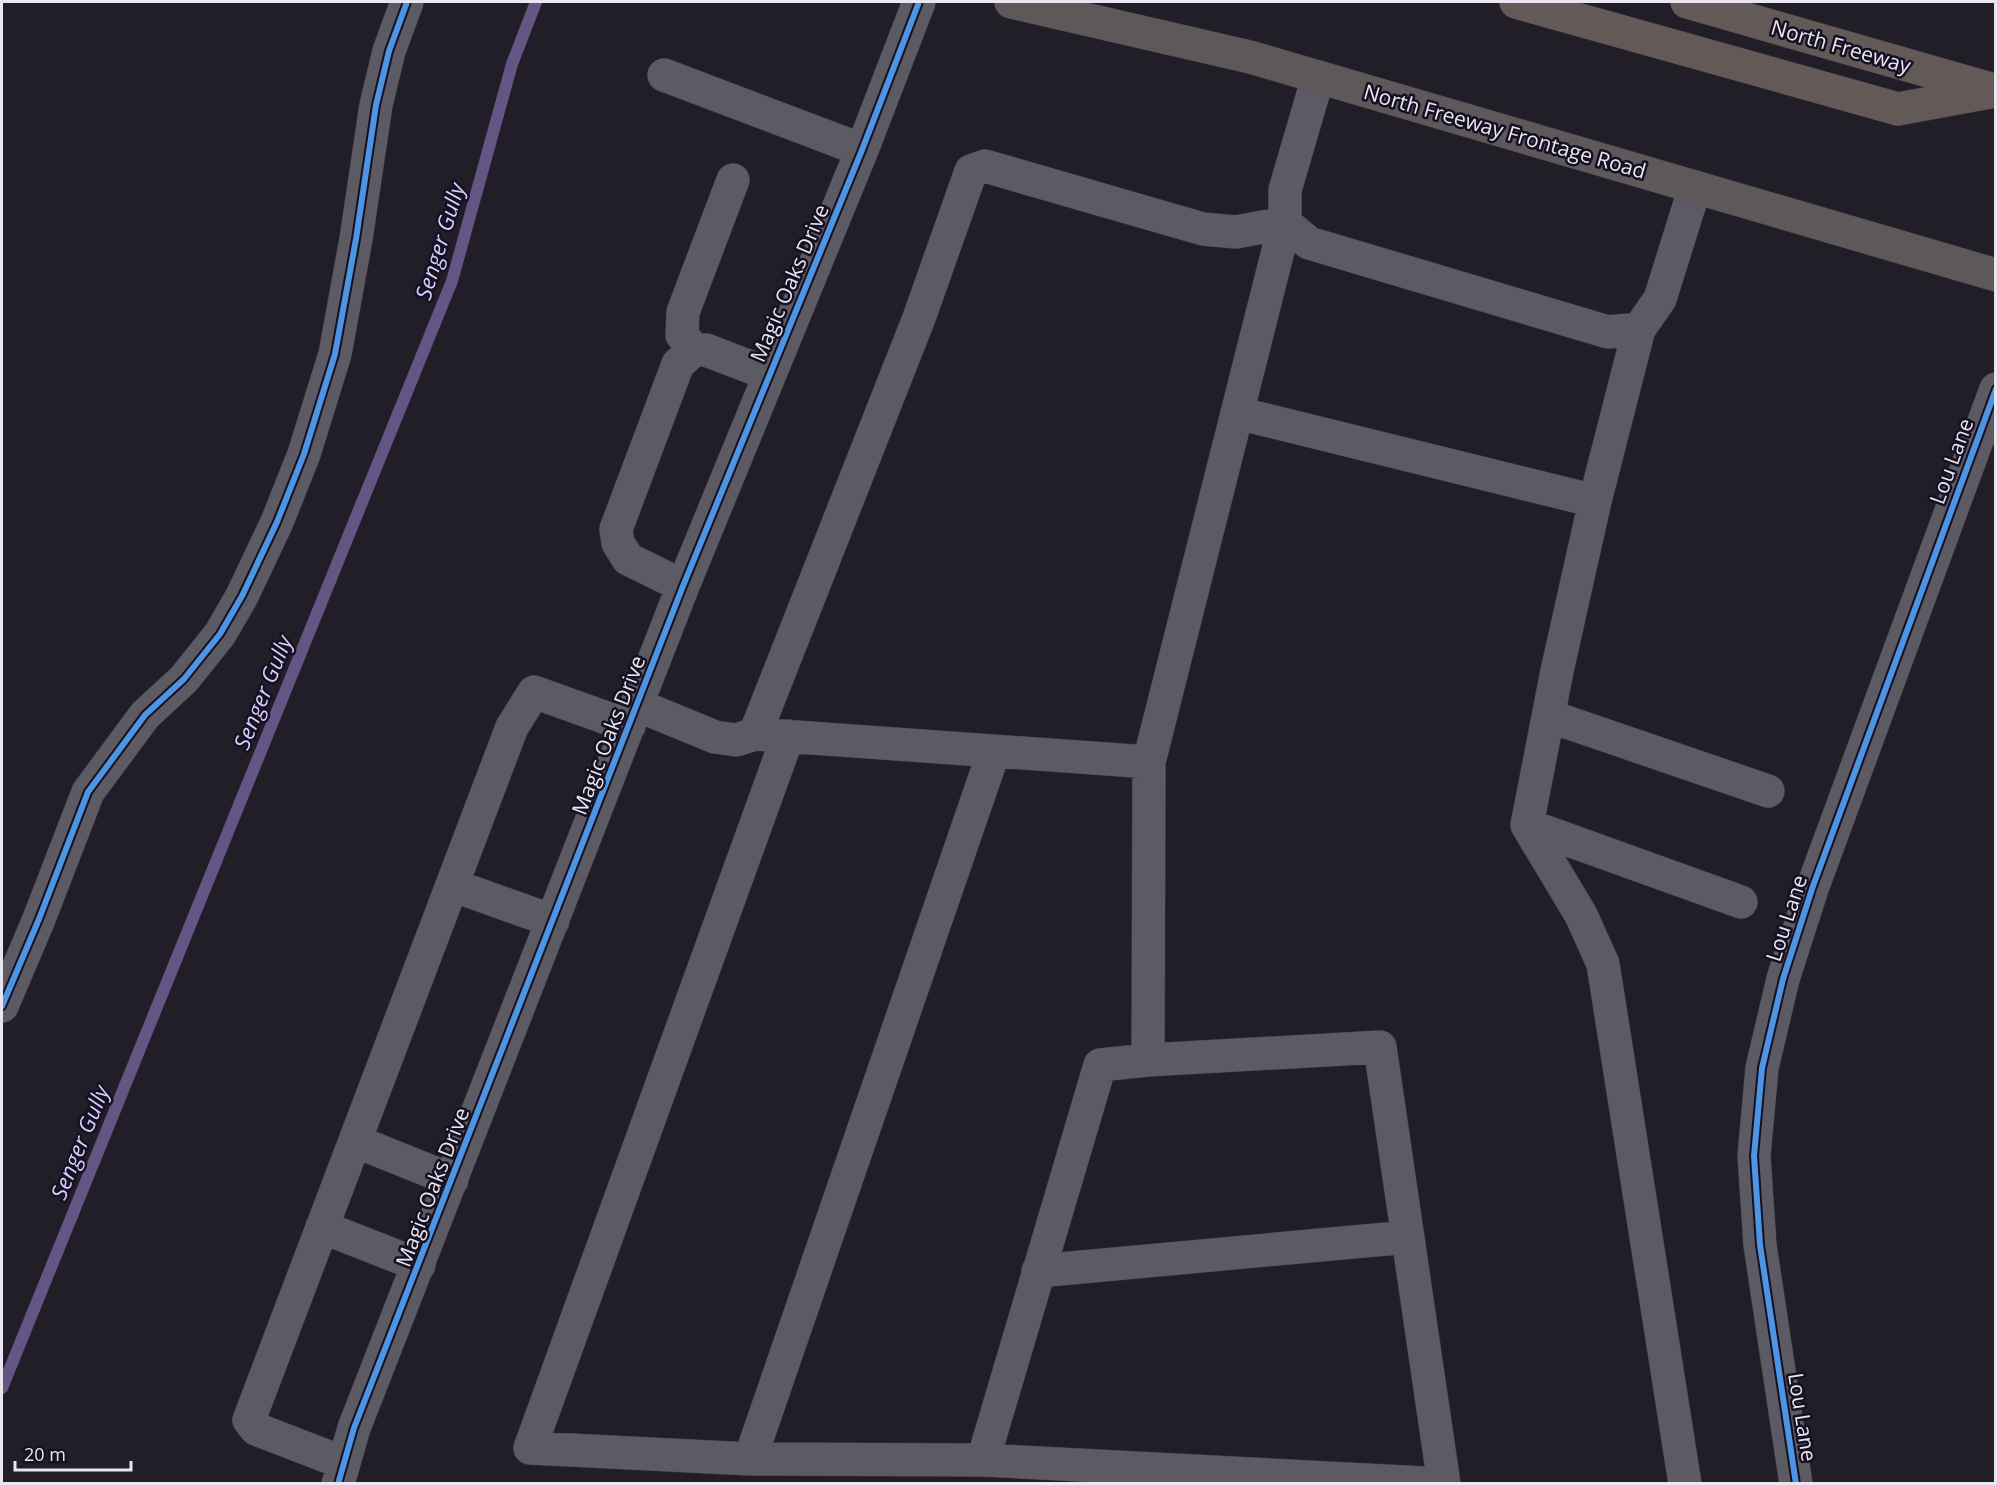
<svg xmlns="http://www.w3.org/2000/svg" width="1997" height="1485" font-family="'Open Sans',sans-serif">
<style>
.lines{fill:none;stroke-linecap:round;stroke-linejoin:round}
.stream{stroke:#635685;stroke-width:12}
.minor-casing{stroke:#3b3941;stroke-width:34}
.major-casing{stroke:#3b3941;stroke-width:34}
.highway-casing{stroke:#3b3941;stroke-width:34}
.minor{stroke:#5c5a62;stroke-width:33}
.major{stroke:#5d5859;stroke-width:33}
.highway{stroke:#635a58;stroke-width:33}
.cycleway-casing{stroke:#161122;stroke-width:10}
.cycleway{stroke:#4d94e3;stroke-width:6}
.labels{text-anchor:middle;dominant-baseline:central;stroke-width:5;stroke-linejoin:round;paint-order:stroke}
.street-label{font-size:21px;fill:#e9e6f2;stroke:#161122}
.water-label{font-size:22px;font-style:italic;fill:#d9cefd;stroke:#161122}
</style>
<rect width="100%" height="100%" fill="#211e28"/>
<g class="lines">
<!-- stream -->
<path class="stream" d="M2,1388L452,281L512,64L536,2"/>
<defs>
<path id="minor" d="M664,75L862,150
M1318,77L1285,190V223L1309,243L1608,332L1639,329L1660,299L1695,187
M1639,329L1595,501L1557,671L1527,825L1581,915L1603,964L1685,1484
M694,350L682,335L683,312L733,180
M1237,413L1595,501
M683,586L628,559L618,543L616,529L678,364L694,350H706L769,374
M637,705L715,737L736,740L755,734L919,318L971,171L985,166L1203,229L1236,232L1285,223L1149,762L755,734
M1549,716L1768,791
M788,736L530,1448L750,1459L983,1460L1444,1484
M1149,762L1148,1060L1380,1047L1444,1484
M1527,825L1741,902
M452,885L553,921
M2,1006L39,919L88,792L145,715L184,679L220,634L242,596L277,522L304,454L335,354L356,239L376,105L389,51L407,2
M355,1141L452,1180
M322,1227L419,1265
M1038,1271L1408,1237
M750,1459L994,751
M983,1460L1100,1065L1148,1060
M344,1463L256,1429L249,1420L512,727L534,692L629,726
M338,1484L354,1428L683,586L862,150L919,2
M1796,1484L1760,1245L1754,1156L1762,1068L1783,979L1813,886L1996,389"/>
<path id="major" d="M1011,2L1250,57L1996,275"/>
<path id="highway" d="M1516,2L1898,109L1996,91
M1687,2L1991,89"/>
</defs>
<!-- minor casing -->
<use href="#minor" class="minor-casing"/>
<!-- major casing -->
<use href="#major" class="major-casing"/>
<!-- highway casing -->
<use href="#highway" class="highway-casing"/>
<!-- minor -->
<use href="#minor" class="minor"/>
<!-- major -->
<use href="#major" class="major"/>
<!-- highway -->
<use href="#highway" class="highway"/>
<defs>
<path id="cycleway" d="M2,1006L39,919L88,792L145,715L184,679L220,634L242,596L277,522L304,454L335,354L356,239L376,105L389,51L407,2
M338,1484L354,1428L683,586L862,150L919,2
M1796,1484L1760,1245L1754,1156L1762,1068L1783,979L1813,886L1996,389"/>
</defs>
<!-- cycleway casing -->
<use href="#cycleway" class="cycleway-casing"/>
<!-- cycleway -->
<use href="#cycleway" class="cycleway"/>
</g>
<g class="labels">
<!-- street labels -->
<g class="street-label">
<text transform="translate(1841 46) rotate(16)">North Freeway</text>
<text transform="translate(1505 131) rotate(16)">North Freeway Frontage Road</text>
<text transform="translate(789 283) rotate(-67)">Magic Oaks Drive</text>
<text transform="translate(1951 461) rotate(-70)">Lou Lane</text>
<text transform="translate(608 735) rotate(-69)">Magic Oaks Drive</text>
<text transform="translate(1786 918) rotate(-72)">Lou Lane</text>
<text transform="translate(432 1187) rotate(-69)">Magic Oaks Drive</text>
<text transform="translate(1803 1417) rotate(81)">Lou Lane</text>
</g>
<!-- water labels -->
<g class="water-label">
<text transform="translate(439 241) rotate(-73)">Senger Gully</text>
<text transform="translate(262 692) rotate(-68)">Senger Gully</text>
<text transform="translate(79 1142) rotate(-68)">Senger Gully</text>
</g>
</g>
<!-- border -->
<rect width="1997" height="1485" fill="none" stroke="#e9e6f2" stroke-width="6"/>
<!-- scale -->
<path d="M15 1461v9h116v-9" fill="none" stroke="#e9e6f2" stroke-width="3"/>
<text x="24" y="1461" font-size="18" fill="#e9e6f2" stroke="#161122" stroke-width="4.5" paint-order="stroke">20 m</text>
</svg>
